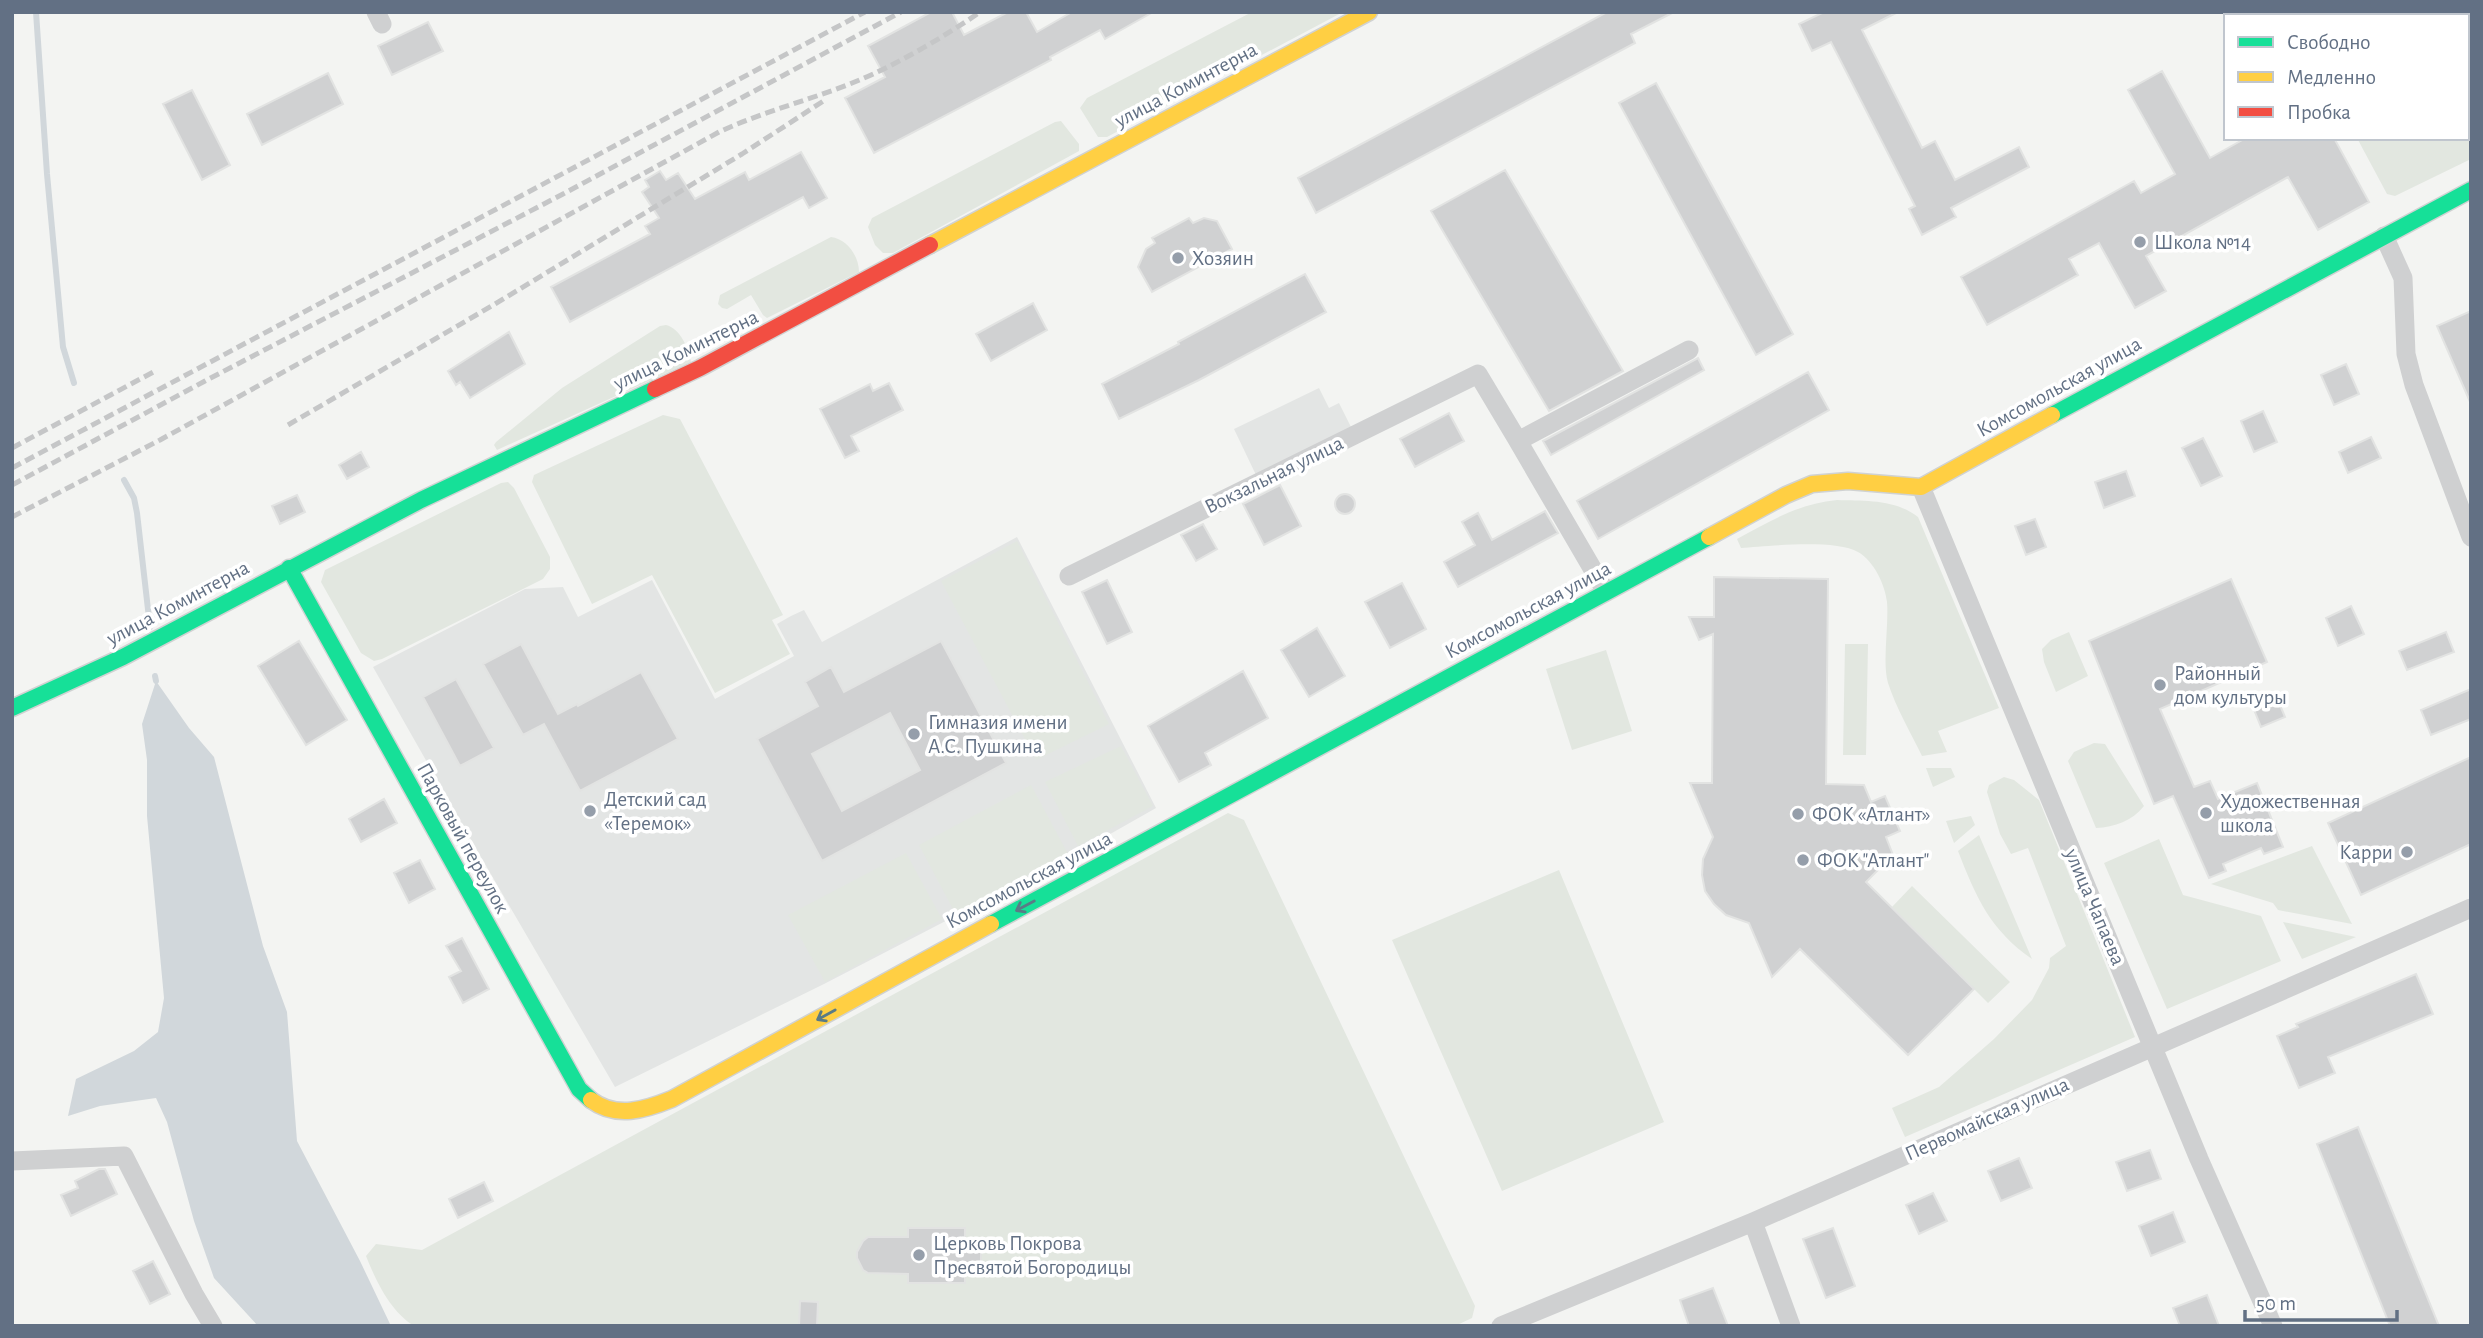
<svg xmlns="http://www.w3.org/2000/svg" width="2483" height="1338" font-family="'Alegreya Sans',sans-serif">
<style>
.built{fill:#e3e5e4}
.green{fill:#e2e7e0}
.water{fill:#d1d7db}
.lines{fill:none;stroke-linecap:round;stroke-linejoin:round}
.stream{stroke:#d1d7db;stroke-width:6}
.building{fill:#d0d1d2;stroke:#e2e3e2;stroke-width:2;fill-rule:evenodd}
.fast-casing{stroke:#d0d2d2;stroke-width:19}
.slow-casing{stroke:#d0d2d2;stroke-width:19}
.jam-casing{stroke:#d0d2d2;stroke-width:19}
.street{stroke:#cfd0d1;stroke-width:19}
.fast{stroke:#16e098;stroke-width:16}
.slow{stroke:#ffcf43;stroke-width:16}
.jam{stroke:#f24e42;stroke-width:16}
.rail{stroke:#c5c6c7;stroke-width:5;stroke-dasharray:10 5;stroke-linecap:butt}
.oneway{stroke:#5a7b86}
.poi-dot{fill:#959eaa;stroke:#fff;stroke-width:2.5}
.labels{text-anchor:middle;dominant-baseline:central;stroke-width:7;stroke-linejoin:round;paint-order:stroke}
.street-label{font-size:21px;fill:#627084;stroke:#fff}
.poi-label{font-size:21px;fill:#627084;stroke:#fff;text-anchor:start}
</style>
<rect width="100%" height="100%" fill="#f3f4f2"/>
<!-- built -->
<path class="built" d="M1319,388L1329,408L1339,403L1352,429L1256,475L1234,429Z
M1017,537L1156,808L1075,854L824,984L615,1087L478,852L373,667L525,589L563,587L578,617L652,580L715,699L794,656L777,624L791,616L804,610L822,642Z"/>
<!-- green -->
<path class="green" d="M1252,12H1343L1107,137H1098L1080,108L1087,98Z
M2341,12H2431L2433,16H2334Z
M2467,82L2471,88V159L2395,196L2387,194L2357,138H2467Z
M1061,121L1079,144V151L893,253H883L875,245L868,227L872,218L1055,122Z
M831,237C847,239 859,256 859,272L767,318L763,315L751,295L727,309L722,308L718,304L720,295Z
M666,325C680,328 689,349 691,362L497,450L494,445L496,442L562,388L660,326Z
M663,415L680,419L783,615L772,620L790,654L715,693L652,575L592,604L532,482L534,475Z
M508,482L514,488L550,557V569L543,579L382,659L374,661L361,653L321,582L325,570L501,483Z
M1837,500C1865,501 1895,499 1918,517L1999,708L1938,731L1947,752L1922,756C1911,733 1896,708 1888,683C1882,662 1889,626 1887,602C1885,585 1874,561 1858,552C1836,539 1768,546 1741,548L1737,539C1770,521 1798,504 1837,500Z
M1017,541L1109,724L1036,760L941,581Z
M2069,632L2088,676L2056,692L2044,662L2042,649L2051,640Z
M1845,644H1868L1866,755H1843Z
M1606,650L1632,731L1572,750L1546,669Z
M2094,743L2105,744L2144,806C2132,821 2115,827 2096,828L2068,761L2074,752Z
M1121,746L1153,806L1078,846L1045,782Z
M1926,768H1951L1955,777L1933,787Z
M2004,777L2014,780L2039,800L2135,1037L1905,1137L1892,1108L1939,1087L1994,1039L2032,1000L2049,968L2050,958L2066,946L2028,848L2011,854L2000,834L1987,792L1989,785Z
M1031,785L1068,854L955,913L919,845Z
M1228,813L1244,820L1475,1306L1472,1318L1455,1326H414C390,1311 376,1281 366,1256L376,1244L422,1250Z
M1971,816L1975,825L1954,843L1946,821Z
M1979,835L2032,959C1990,930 1976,897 1958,851Z
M2159,839L2183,895L2261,916L2281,961L2167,1009L2104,863Z
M2312,846L2352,924L2278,910L2273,903L2211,884Z
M906,853L942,919L825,982L788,915Z
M1559,870L1664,1122L1502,1191L1392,940Z
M1912,886L2010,982L1988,1003L1892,907Z
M2283,922L2356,937L2302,959Z"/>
<!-- water -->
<path class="water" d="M156,681L189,728L214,757L263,946L287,1012L297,1141L360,1261L391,1326H258L214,1278L194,1221L167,1122L156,1098L100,1106L68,1116L76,1079L134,1051L158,1032L164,998L147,816V760L142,724Z"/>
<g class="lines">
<!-- stream -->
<path class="stream" d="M36,12L47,174L63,347L74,383
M124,480L134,498L137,513L150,627
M155,676L156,681"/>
</g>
<!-- building -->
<path class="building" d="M931,12H952L964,35L1008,12H1026L1037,32L1072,12H1153L1105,39L1100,30L1050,57L1051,60L874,153L845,98L885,77L868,46Z
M1607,12H1674L1631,34L1635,43L1316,213L1298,178Z
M1824,12H1898L1862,30L1922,148L1935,141L1955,180L2019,147L2029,167L1951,208L1956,217L1922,235L1909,209L1915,206L1831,42L1812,51L1799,24Z
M428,22L443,51L392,75L378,46Z
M2162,71L2210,158L2246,138H2334L2369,202L2318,230L2288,177L2146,256L2166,291L2135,308L2099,243L2069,259L2078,275L1987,325L1961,277L2134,181L2141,193L2175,174L2128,90Z
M328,73L343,104L262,145L247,114Z
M1656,83L1793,334L1756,355L1619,103Z
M192,90L230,165L202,180L163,104Z
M801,152L827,198L809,208L803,197L570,322L551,287L650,234L645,226L659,218L642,192L649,187L645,180L660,171L666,180L678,173L695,199L745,172L749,180Z
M1505,170L1623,371L1549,411L1431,211Z
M1189,218L1193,223L1204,218L1217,221L1232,249L1152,292L1138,267L1146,249L1155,243L1152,238Z
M1305,274L1326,312L1199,380L1119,419L1102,384L1179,344L1178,342Z
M1033,303L1047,330L991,361L976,334Z
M2471,311V404L2437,326Z
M509,332L525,364L470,398L460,382L456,385L448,371Z
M1698,358L1704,370L1551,455L1543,441Z
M2346,364L2359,394L2334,405L2321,375Z
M1808,372L1829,410L1598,539L1577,501Z
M889,383L903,410L851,436L859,451L845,458L820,409L870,384L873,391Z
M2263,411L2277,442L2254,452L2241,421Z
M1449,413L1464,441L1415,467L1400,439Z
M2371,437L2381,458L2348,473L2339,452Z
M2203,438L2222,476L2201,486L2182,448Z
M361,452L369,467L347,479L339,465Z
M2126,471L2135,496L2104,508L2095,482Z
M1280,485L1301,526L1264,545L1243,504Z
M1335 504a10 10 0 1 1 20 0a10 10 0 1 1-20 0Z
M297,495L305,512L280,524L272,506Z
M1545,511L1558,533L1458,587L1444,562L1475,545L1462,522L1478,513L1492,540Z
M2035,519L2046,547L2026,555L2015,526Z
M1203,524L1217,549L1196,561L1181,535Z
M1714,577L1828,579L1826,784L1864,785L1871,802L1885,796L1900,831L1886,837L1893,855L1866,882L1974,989L1908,1055L1800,949L1772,977L1749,923L1726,915L1714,904L1705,891L1702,875L1703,859L1713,837L1690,783H1712L1713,634L1699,640L1689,617H1714Z
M2231,579L2267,662L2160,709L2194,787L2210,781L2218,799L2257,783L2283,847L2264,854L2261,848L2223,864L2226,871L2209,878L2173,796L2154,804L2089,641Z
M1107,580L1132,632L1107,644L1082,592Z
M1402,583L1426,629L1390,648L1365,602Z
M2351,606L2364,634L2338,646L2326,618Z
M1317,628L1345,676L1309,697L1281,650Z
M2446,632L2454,652L2407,670L2399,651Z
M299,641L347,720L306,745L258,666Z
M941,641L1006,763L822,861L757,739L818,706L805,682L831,667L844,692ZM890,713L920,770L842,811L812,754Z
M521,644L558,714L577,704L578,706L641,672L678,739L580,791L544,724L523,735L483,664Z
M1243,671L1268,718L1205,753L1211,765L1179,782L1148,726Z
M456,679L494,748L460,766L423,697Z
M2471,689V719L2431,735L2421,710Z
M2277,698L2285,717L2261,727L2253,707Z
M2471,757V844L2361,895L2328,823Z
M384,799L397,823L361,842L349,819Z
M420,860L435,889L409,903L394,873Z
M462,938L489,989L463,1003L449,977L461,971L446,946Z
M2416,974L2433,1014L2328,1057L2335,1073L2299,1088L2277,1036L2298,1027L2296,1024Z
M2358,1127L2439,1326H2390L2317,1144Z
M2150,1150L2161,1179L2127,1191L2116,1162Z
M2019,1158L2032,1188L2001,1201L1988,1171Z
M99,1169H105L117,1194L71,1216L61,1195L78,1188L75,1181Z
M484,1182L493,1201L458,1218L449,1199Z
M1933,1193L1947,1221L1919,1234L1906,1205Z
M2173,1212L2185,1242L2151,1256L2139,1226Z
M908,1228H965V1245H981V1267H965V1283H908V1274L868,1273L863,1270L857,1258V1252L863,1241L868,1237H908Z
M1833,1228L1855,1286L1826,1298L1803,1239Z
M153,1261L170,1294L150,1304L133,1271Z
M1713,1288L1728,1326H1689L1680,1300Z
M2207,1295L2219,1326H2180L2173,1308Z
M800,1301L818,1302L817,1326H799Z"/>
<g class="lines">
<defs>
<path id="fast" d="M2052,415L2471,190
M289,568L579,1089L591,1100
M12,708L123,657L421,500L655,389
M991,924L1709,537"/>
<path id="slow" d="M930,245L1369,12
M1709,537L1786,495L1812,484L1848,481L1921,487L2052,415
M591,1100C616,1119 645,1110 672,1099L991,924"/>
<path id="jam" d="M655,389L700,368L930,245"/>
</defs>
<!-- fast casing -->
<use href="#fast" class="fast-casing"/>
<!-- slow casing -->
<use href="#slow" class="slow-casing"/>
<!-- jam casing -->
<use href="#jam" class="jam-casing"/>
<!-- street -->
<path class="street" d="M376,12L382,24
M2384,236L2403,278L2406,354L2414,385L2471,537
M1921,487L2199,1159L2273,1326
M1069,576L1478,374L1518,441
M1606,592L1518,441L1689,350
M12,1161L124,1156L194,1294L213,1326
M1753,1222L1791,1326
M1501,1326L1753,1222L2471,908"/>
<!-- fast -->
<use href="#fast" class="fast"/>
<!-- slow -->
<use href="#slow" class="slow"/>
<!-- jam -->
<use href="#jam" class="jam"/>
<!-- rail -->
<path class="rail" d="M288,425L495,304L742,154L825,100
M12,448L157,370
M12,468L865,12
M12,485L205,381L563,194L901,12
M12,517L160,440L719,132C764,111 811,100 857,81C896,65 944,37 980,12"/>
</g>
<!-- one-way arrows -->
<defs><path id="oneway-shaft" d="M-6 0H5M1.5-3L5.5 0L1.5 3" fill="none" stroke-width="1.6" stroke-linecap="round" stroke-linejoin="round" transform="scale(1.75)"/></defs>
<g class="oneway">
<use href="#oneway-shaft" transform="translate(1025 906) rotate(152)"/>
<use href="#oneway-shaft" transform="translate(826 1015) rotate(151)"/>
</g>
<!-- markers -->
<g class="poi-dot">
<circle cx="2140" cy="242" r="7"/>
<circle cx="1178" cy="258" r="7"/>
<circle cx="2160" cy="685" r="7"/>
<circle cx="914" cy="734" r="7"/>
<circle cx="590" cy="811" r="7"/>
<circle cx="2206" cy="813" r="7"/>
<circle cx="1798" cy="814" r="7"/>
<circle cx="2407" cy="852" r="7"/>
<circle cx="1803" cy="860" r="7"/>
<circle cx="919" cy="1255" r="7"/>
</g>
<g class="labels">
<!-- street labels -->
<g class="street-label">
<text transform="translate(1186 85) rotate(-28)">улица Коминтерна</text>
<text transform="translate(686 350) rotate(-26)">улица Коминтерна</text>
<text transform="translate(2059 387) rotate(-29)">Комсомольская улица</text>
<text transform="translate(1274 475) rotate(-26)">Вокзальная улица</text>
<text transform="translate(178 603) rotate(-28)">улица Коминтерна</text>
<text transform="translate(1528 610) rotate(-28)">Комсомольская улица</text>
<text transform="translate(463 838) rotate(61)">Парковый переулок</text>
<text transform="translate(1029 880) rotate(-28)">Комсомольская улица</text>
<text transform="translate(2095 907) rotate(67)">улица Чапаева</text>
<text transform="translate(1987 1119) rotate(-24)">Первомайская улица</text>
</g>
<!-- poi labels -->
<g class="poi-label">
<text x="2154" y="242">Школа №14</text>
<text x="1192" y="258">Хозяин</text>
<text x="2174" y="673">Районный<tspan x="2174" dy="24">дом культуры</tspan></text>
<text x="928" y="722">Гимназия имени<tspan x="928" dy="24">А.С. Пушкина</tspan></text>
<text x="604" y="799">Детский сад<tspan x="604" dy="24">«Теремок»</tspan></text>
<text x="2220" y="801">Художественная<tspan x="2220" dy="24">школа</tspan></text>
<text x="1812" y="814">ФОК «Атлант»</text>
<text x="2393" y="852" text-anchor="end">Карри</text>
<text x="1817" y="860">ФОК "Атлант"</text>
<text x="933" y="1243">Церковь Покрова<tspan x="933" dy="24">Пресвятой Богородицы</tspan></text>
</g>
</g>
<!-- border -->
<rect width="2483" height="1338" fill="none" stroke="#627084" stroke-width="28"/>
<!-- legend -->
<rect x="2224" y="14" width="245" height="126" fill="#ffffff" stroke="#c0c6ce" stroke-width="2"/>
<rect x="2238" y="37" width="35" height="10" fill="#16e098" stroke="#c0c6ce" stroke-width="2"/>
<text x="2287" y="49" font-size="21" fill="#627084">Свободно</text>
<rect x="2238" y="72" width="35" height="10" fill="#ffcf43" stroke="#c0c6ce" stroke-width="2"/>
<text x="2287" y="84" font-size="21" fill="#627084">Медленно</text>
<rect x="2238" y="107" width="35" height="10" fill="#f24e42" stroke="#c0c6ce" stroke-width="2"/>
<text x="2287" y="119" font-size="21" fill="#627084">Пробка</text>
<!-- scale -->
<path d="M2245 1310v10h152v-10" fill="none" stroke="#627084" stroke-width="3.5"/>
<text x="2256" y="1310" font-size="21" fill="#627084" stroke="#ffffff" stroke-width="5" paint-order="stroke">50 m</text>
</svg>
